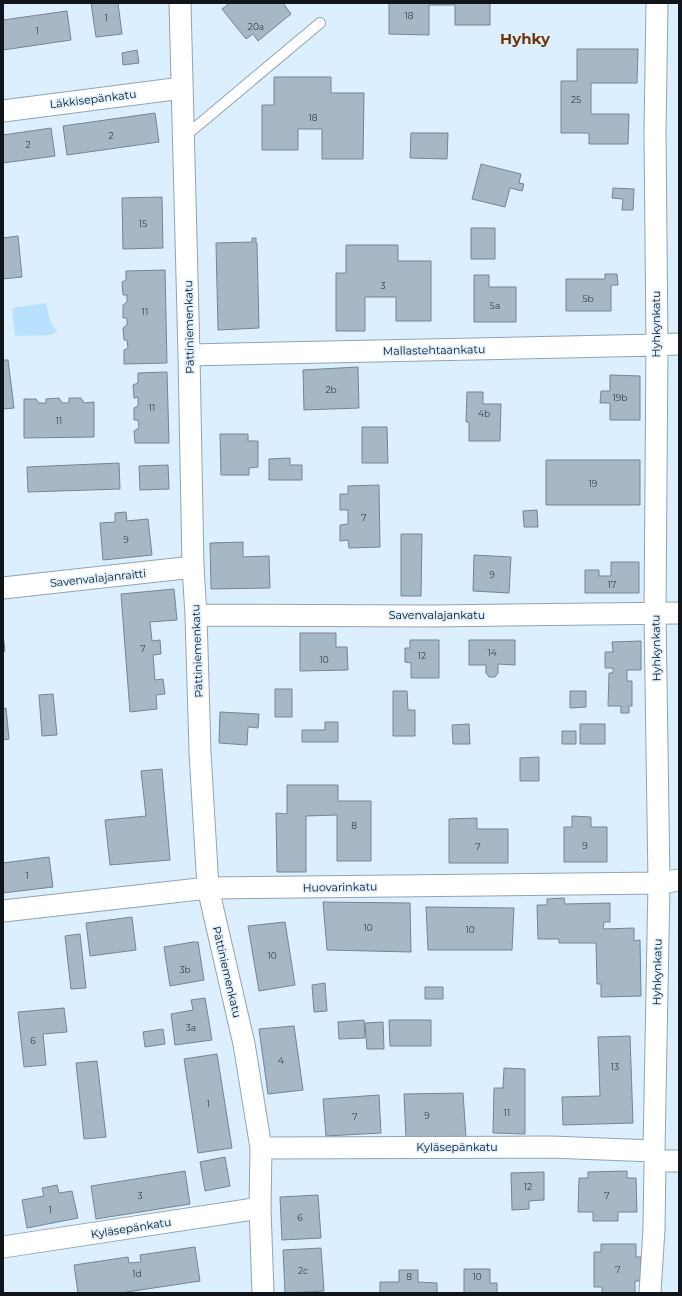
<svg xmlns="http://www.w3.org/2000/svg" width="682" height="1296" font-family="Montserrat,sans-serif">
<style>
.green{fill:#b9e0ff}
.building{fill:#a6b8c6;stroke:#748592}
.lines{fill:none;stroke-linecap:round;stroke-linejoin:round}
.lane-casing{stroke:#92a4b1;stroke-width:12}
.street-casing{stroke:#92a4b1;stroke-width:23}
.lane{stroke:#fff;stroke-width:10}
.street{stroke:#fff;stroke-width:21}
.labels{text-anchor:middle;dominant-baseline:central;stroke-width:3;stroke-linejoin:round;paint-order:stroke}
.number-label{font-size:9px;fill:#353e45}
.street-label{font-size:11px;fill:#0f151a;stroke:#dceffe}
.district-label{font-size:15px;font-weight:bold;fill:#723508;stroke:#dceffe}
</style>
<rect width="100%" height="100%" fill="#dceffe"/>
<!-- green -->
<path class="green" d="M46,303L50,321L57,332L51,335L15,336L12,308Z"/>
<!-- building -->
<path class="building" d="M91,3H118L122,34L96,37Z
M230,3H283L291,14L258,41L253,34L246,39L222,9Z
M389,3H490V25H455V5H429V35L389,34Z
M67,11L71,40L3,50V20Z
M577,49H638L637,83H591V114H629L628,144H589V133H561V81H577Z
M137,50L139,63L123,65L122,53Z
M274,77H331V93H364L363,159H322V129H298V150H262V105H274Z
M155,113L159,142L67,155L63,126Z
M51,128L55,156L3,163V135Z
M411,133H448L447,159L410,158Z
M481,164L521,174L519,183L524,184L522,191L510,188L505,207L472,199Z
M613,188L634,189L633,210H622L623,199L612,198Z
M162,197L163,248L123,249L122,198Z
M471,228H495V259H471Z
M18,236L22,277L3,279V238Z
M252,238H256V243H257L259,328L218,330L216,243L252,242Z
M346,245H398V261H431V321H396V297H365V331H336V273H346Z
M165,270L167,363L124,364V350L128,348L127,340H124L123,328L127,325V318H123V305L127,302V295H123L122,282L126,280V271Z
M605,274H617L618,285H611V311H566V279H605Z
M474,275H489V287H516V322H474Z
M3,360H8L14,408L3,409Z
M358,367L359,408L304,410L303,370Z
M167,372L169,443H135L134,431L139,428L138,420H134V408L138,406V397L134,398L133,385L138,383V373Z
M610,375L640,376V420H610V403H600L601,391H610Z
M467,392H483V404H501L500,441H469V422H466Z
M59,398L62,403H69V398H81L84,403L94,402V437L24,438V399H36L39,403H46V399Z
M362,427H387L388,463H362Z
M220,434H248V441H258V467L249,468V475H221Z
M290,458V465H302V480H269V459Z
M546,460H640V505H546Z
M119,463L120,489L28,492L27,467Z
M168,465L169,489L140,490L139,466Z
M379,485L380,547L349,548L348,540L340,541V525L348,524V510H340V494H348V486Z
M537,510L538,527H524L523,511Z
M126,512L127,521L148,519L152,555L103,560L100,523L115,522V513Z
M401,534H422L421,596H401Z
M243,542V557L269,556L270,588L211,589L210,543Z
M474,555L511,557L509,593L473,591Z
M611,562H639V593H585V570H599V576H611Z
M174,589L177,620L150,622L152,641L160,640L161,654L153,655L155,680L163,679L165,694L156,695L157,709L130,712L121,594Z
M300,633H336V647H347L348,670L300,671Z
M3,634L5,651H3Z
M410,640H439V678H411V663L405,662V648H410Z
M469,640H515V665L498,664V673L495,677H489L486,673V665H469Z
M641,641V670H627V681H632V706H629V713H621V706H608L609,673H613V668H605V652H613L612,642Z
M275,689H292V717H275Z
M393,691H407L408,710H415V736H393Z
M570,691H586V707L570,708Z
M53,694L57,735L42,736L39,695Z
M6,708L9,739L3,740V709Z
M220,712L259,714L258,728L248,727L247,745L219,743Z
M325,722H338V742H302V730H325Z
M469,724L470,744H453L452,725Z
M580,724H605V744H580Z
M562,731H576V744H562Z
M539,757V781H520V758Z
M162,769L170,860L110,865L105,820L146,816L141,771Z
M287,785H338V801H371V861H337V815L306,816V872H277L276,813L287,814Z
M572,816L591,817V827H607V862H564V827H572Z
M477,818V829H508V863H449V819Z
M49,857L53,887L3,893V863Z
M564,898L565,904L610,903V922H604L603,929L634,928V941L640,940L641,996L601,997V984H597L596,943H559V939H538L537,905H547V899Z
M323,902L410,903L411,952L327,950Z
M426,907L514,908L512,950H428Z
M132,917L136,950L90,956L86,923Z
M285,922L295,985L259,991L248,926Z
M80,934L86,988L71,989L65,936Z
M193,942H198L204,980L170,986L164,947Z
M325,983L327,1011L314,1012L312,985Z
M425,987H443V999H425Z
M205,998L212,1040L175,1045L171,1014L193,1010L191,1000Z
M64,1008L67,1032L43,1034L46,1065L24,1067L18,1012Z
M364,1020L365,1038L339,1039L338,1022Z
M389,1020H431V1046H390Z
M383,1022L384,1049H367L365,1023Z
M294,1026L303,1090L268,1094L259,1029Z
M163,1029L165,1044L145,1047L143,1032Z
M630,1036L633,1123L563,1125L562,1097L600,1096L598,1037Z
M217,1054L232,1148L198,1153L184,1059Z
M97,1061L106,1137L84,1139L76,1063Z
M504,1068L525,1069V1134L493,1133L494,1088H503Z
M463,1093L466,1138H406L404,1094Z
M379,1095L381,1133L326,1136L323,1099Z
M225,1157L230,1186L205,1191L200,1162Z
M185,1171L190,1204L96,1219L91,1186Z
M627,1171V1178H636L637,1212H618V1221H593V1212H578L579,1178H588V1172Z
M544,1172V1200L529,1201V1209L512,1210L511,1173Z
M57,1185L59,1193L72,1191L78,1218L27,1228L22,1200L44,1196L42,1188Z
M318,1195L321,1238L282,1240L280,1197Z
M601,1244H636V1257H641V1281H635V1293H602V1287H594V1252H601Z
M195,1247L200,1281L120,1293H78L74,1265L128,1257L129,1263L141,1262L140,1255Z
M321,1248L324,1291L285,1293L283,1250Z
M464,1269H490V1283H497V1293H464Z
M399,1270H418V1282L437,1283V1293H380V1282H399Z"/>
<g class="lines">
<defs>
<path id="lane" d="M184,137L320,23"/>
<path id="street" d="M180,3L189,355L193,567L196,615L200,752L208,888L244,1044L261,1148L260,1208L263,1293
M3,111L182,88
M189,355L657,345L679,344
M3,588L193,567
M196,615L433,616L679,613
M3,911L208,888L659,883L679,880
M261,1148L550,1147L654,1151
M655,1161H679
M3,1247L260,1208
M650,1293L654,1229L655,1161L654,1151L659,883L655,613L657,345L655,132L657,3"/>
</defs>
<!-- lane casing -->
<use href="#lane" class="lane-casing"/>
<!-- street casing -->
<use href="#street" class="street-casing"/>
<!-- lane -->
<use href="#lane" class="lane"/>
<!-- street -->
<use href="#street" class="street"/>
</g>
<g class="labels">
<!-- number labels -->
<g class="number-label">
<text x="409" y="15">18</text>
<text x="106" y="17">1</text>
<text x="256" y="26">20a</text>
<text x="37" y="30">1</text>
<text x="576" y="99">25</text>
<text x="313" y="117">18</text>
<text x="111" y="135">2</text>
<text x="28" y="144">2</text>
<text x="143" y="223">15</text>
<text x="383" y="285">3</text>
<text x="588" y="298">5b</text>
<text x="495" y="305">5a</text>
<text x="145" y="311">11</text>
<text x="331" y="389">2b</text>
<text x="620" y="397">19b</text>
<text x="152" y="407">11</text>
<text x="484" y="413">4b</text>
<text x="59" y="420">11</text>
<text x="593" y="483">19</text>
<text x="364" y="517">7</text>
<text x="126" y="539">9</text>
<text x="492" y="574">9</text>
<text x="612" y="584">17</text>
<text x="143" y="648">7</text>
<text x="492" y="652">14</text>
<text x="422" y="655">12</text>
<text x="324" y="659">10</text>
<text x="354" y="825">8</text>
<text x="585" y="845">9</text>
<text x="478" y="846">7</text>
<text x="27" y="875">1</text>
<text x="368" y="927">10</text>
<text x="470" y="929">10</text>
<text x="272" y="955">10</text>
<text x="185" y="969">3b</text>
<text x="191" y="1027">3a</text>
<text x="33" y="1040">6</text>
<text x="281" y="1060">4</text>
<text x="615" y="1066">13</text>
<text x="208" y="1103">1</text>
<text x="507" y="1112">11</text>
<text x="427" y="1115">9</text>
<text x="355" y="1116">7</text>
<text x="528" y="1186">12</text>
<text x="140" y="1195">3</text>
<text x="607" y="1195">7</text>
<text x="50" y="1209">1</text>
<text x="300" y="1217">6</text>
<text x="618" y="1269">7</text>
<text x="303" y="1270">2c</text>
<text x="137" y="1273">1d</text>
<text x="409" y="1276">8</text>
<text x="477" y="1276">10</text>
</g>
<!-- street labels -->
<g class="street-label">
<text transform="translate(93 99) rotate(-7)">Läkkisepänkatu</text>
<text transform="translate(656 324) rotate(-90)">Hyhkynkatu</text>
<text transform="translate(189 327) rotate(-91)">Pättiniemenkatu</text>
<text transform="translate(434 350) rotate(-1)">Mallastehtaankatu</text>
<text transform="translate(98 578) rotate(-6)">Savenvalajanraitti</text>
<text x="437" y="615">Savenvalajankatu</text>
<text transform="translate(656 648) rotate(-91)">Hyhkynkatu</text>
<text transform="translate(197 651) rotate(-92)">Pättiniemenkatu</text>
<text transform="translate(340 887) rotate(-1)">Huovarinkatu</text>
<text transform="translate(227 972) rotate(77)">Pättiniemenkatu</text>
<text transform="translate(657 972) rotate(-89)">Hyhkynkatu</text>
<text x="457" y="1147">Kyläsepänkatu</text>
<text transform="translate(131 1228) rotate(-9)">Kyläsepänkatu</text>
</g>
<!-- district labels -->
<g class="district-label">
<text x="525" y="38">Hyhky</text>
</g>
</g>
<!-- border -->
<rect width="682" height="1296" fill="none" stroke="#0f151a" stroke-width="8"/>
</svg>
